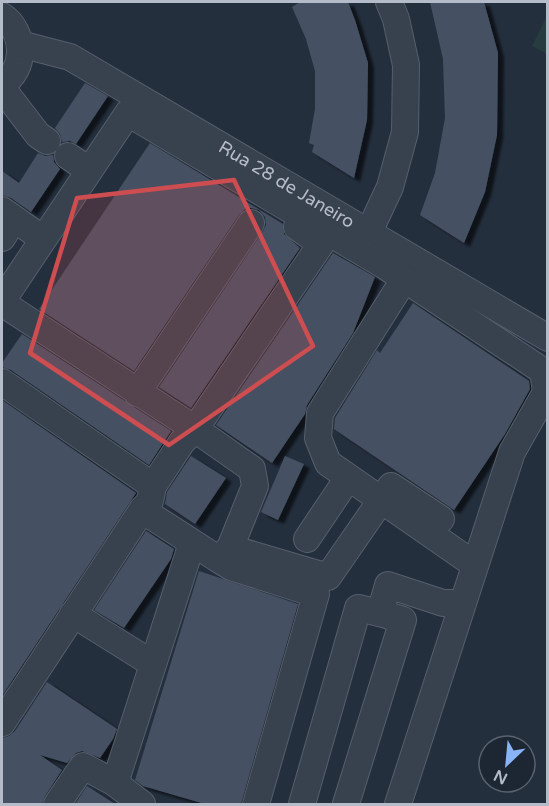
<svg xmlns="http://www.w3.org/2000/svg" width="549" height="806" font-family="'Varela Round',sans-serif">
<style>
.pitch{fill:#263c3f}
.building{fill:#455162;filter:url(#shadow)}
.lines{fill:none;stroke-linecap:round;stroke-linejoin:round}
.minor-casing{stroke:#565f6c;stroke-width:28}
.minor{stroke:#38414e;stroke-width:26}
.marked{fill:#ce4d50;fill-opacity:0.2;stroke:#ce4d50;stroke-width:4.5;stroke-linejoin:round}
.labels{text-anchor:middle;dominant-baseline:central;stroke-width:5;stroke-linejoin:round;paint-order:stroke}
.street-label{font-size:18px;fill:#b4bcc9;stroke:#1d2633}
</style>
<defs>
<filter id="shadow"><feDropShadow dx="6" dy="4" stdDeviation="1.5" flood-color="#0009"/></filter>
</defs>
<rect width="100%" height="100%" fill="#242f3e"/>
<!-- pitch -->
<path class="pitch" d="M547,16V54L532,46Z"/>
<!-- building -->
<path class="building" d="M300,2H348L355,20L368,63L367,120L354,178L312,152L314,145L309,143L315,109V71L306,39L292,7Z
M430,2H484L498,53L497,135L485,192L464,243L420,215L435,173L445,118L443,59Z
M85,83L108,96L76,144L70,141L62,142L60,134L55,128Z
M150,143L283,224L284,234L300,248L191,408L159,387L263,231L266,225L265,217L259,210L251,208L245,209L239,215L134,371L39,309Z
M38,153L45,156L53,155L54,162L60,169L31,212L11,198L2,195V171L19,183Z
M333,253L375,277L353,333L307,405L305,414L272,463L216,425Z
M413,303L529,381L530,389L505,434L454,510L334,429L335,418L377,350L380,353Z
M22,334L171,431L149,465L11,370L2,367V363Z
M2,400L136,493L2,696Z
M191,456L226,478L195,524L165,504L167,492Z
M285,456L304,464L278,520L261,512Z
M146,531L174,549L171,559L124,628L94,610Z
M199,571L298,604L241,804H205L143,786L135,780Z
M47,682L117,729L113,739L100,758L82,751L76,753L67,763L40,755L62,770L45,796L42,804H2V738L9,736L15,731Z
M87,786L115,804H75Z"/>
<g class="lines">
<defs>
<g id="minor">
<path d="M2,16C25,31 27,69 2,84"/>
<path id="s1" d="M20,44L70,57L548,338"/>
<path d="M2,88L38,135L47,141"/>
<path d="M68,156L89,170"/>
<path d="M2,210L43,239"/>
<path d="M369,232L390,187L405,132L406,65L396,19L389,2"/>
<path d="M2,238L14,219"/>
<path d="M405,278L320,413L318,438L328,463L475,565"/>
<path d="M2,301L128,113L385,266L543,371L546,392L512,452L398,804"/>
<path d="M2,303L195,429L252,469L255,486L230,548"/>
<path d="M2,382L153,486L150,501L142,510L218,559L230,548L328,577L391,486L441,519"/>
<path d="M137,393L251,223"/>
<path d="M153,486L182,442L195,429L321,244L297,227"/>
<path d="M307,539L348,478"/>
<path d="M218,559L231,567L316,594L256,804"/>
<path d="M73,614L153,664"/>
<path d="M2,723L142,510"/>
<path d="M115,783L192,543"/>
<path d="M57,804L83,766L115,783L142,804"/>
<path d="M302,804L358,608L380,613L388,585L443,603H462"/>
<path d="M346,804L403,620L380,613"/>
</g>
</defs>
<!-- minor casing -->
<use href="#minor" class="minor-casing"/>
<!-- minor -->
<use href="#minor" class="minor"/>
</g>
<!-- marked area -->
<path class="marked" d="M234,180L313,346L169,445L30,353L77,198Z"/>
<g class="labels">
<!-- street labels -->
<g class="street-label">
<text stroke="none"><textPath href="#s1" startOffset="303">Rua 28 de Janeiro</textPath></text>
</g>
</g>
<!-- border -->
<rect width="549" height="806" fill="none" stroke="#b4bcc9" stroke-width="6"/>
<!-- north arrow -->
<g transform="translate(507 764) rotate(206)"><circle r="28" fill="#1d2633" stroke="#59626f" stroke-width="1.5"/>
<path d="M0-4.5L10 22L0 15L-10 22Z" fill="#8ab4f8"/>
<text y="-9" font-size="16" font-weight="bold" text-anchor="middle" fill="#b4bcc9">N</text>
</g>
</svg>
